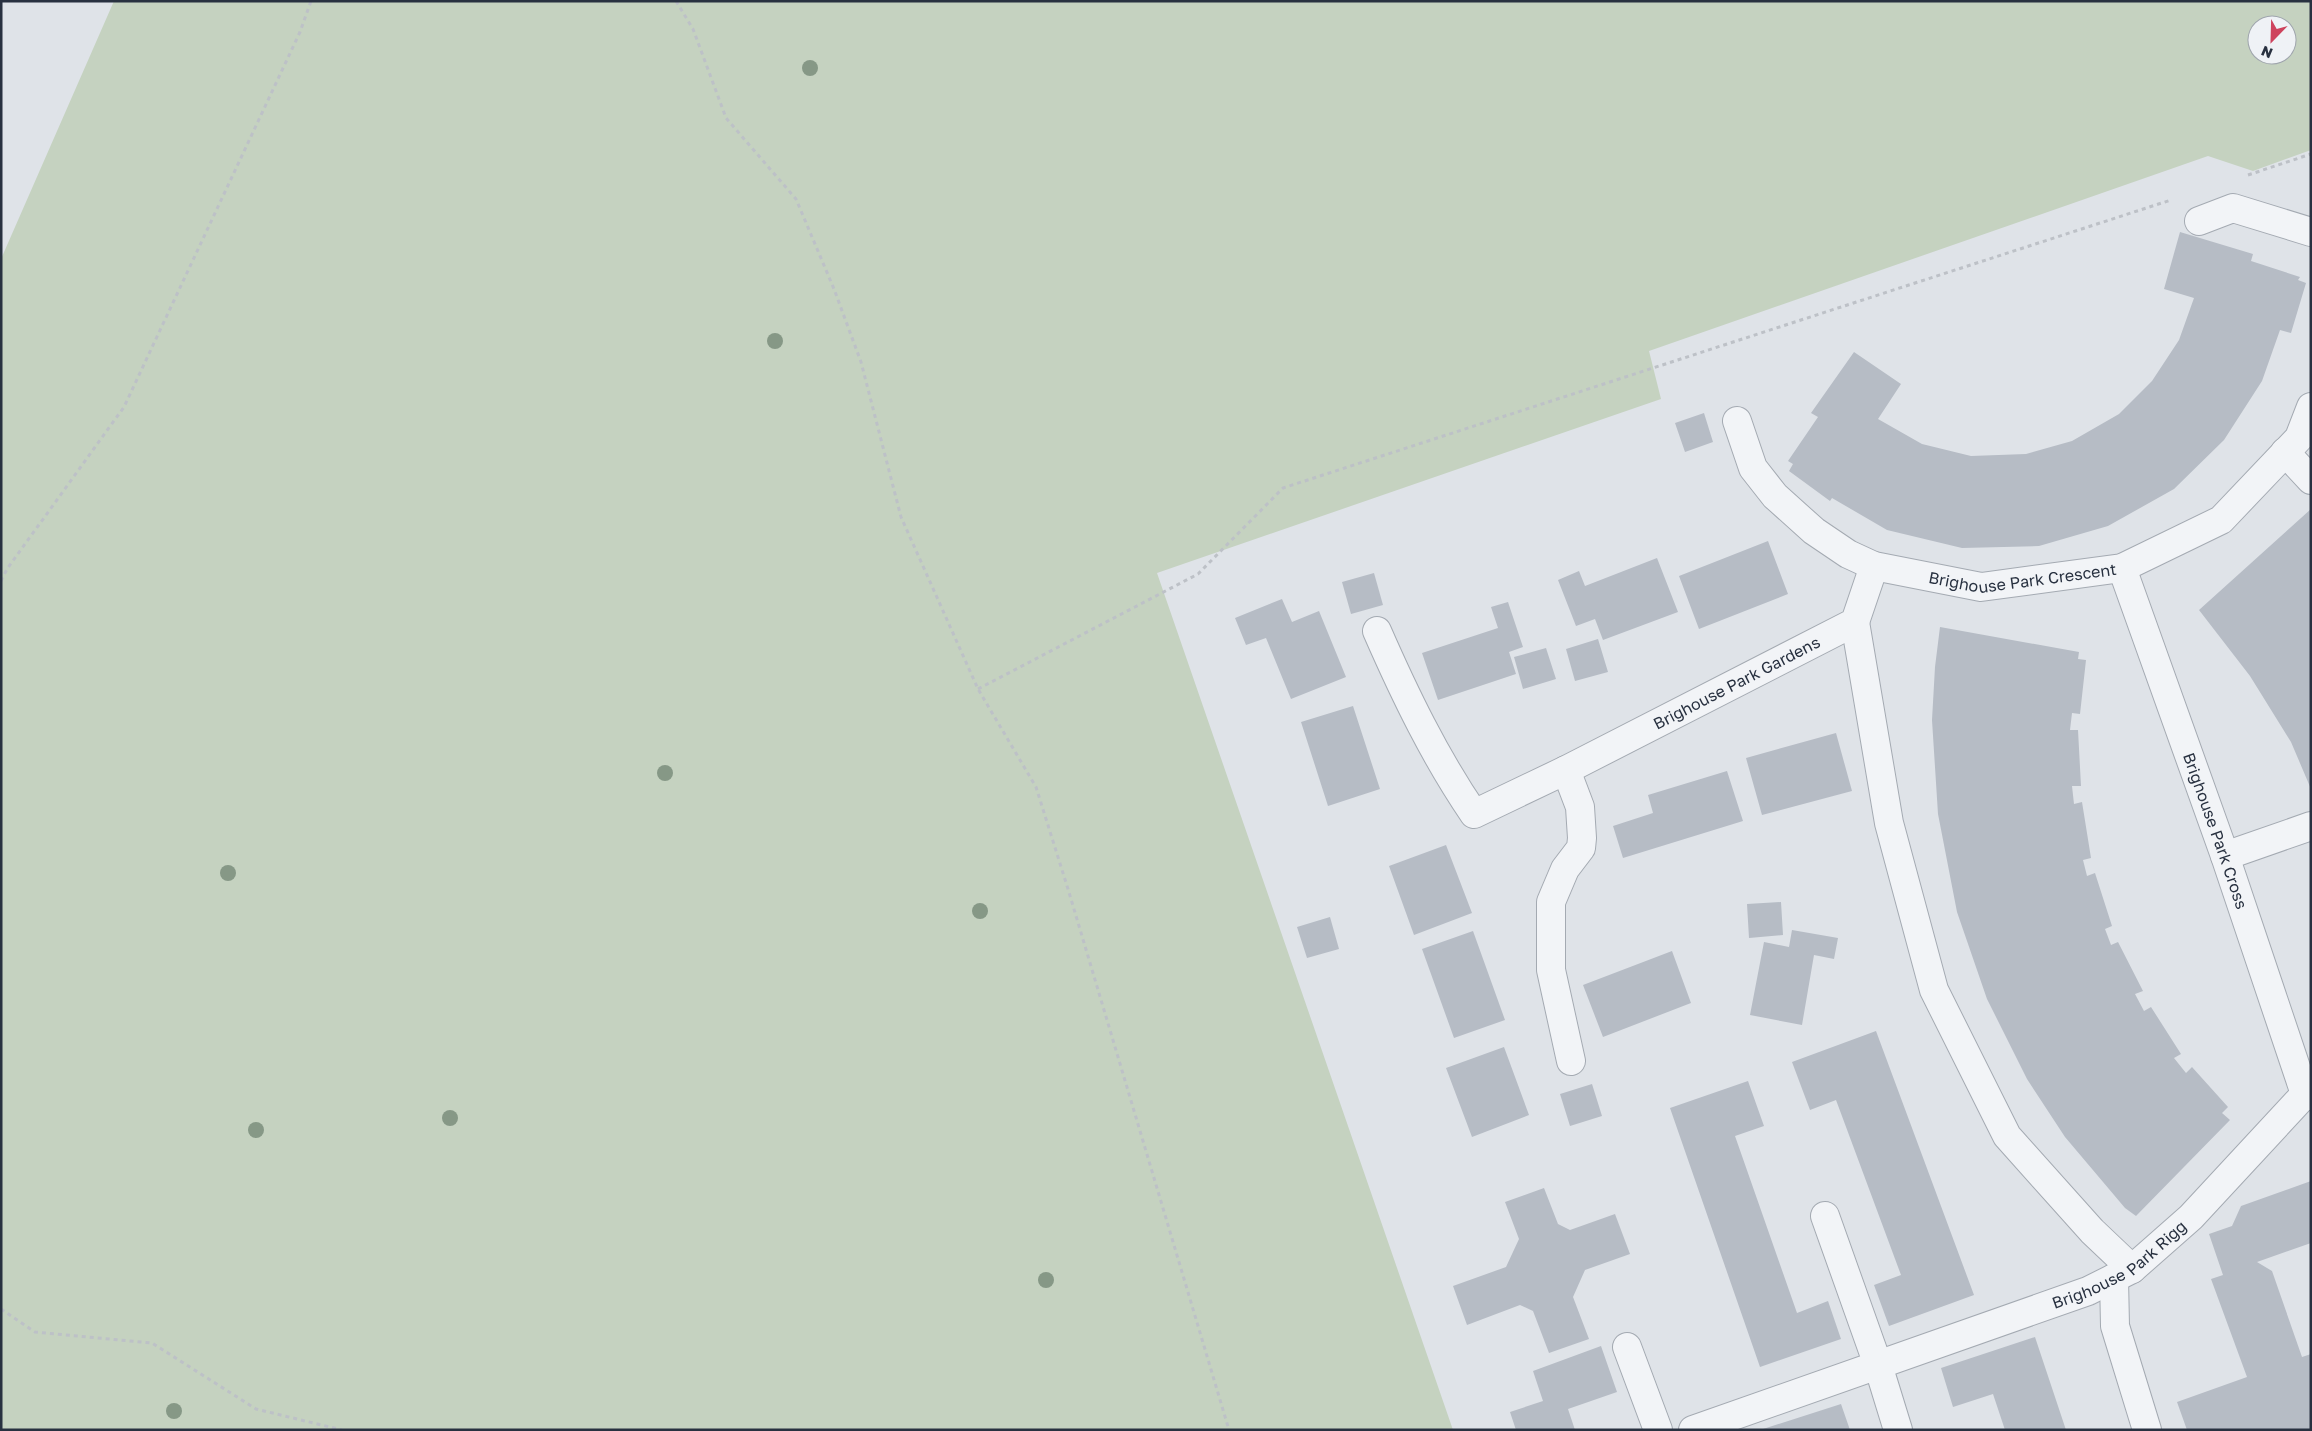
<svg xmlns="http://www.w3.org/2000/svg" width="2312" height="1431" font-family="'Golos Text',sans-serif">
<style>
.green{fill:#c5d2c0;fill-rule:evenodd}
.building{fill:#b6bcc5}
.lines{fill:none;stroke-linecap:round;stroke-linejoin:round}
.minor-casing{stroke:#a4aab2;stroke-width:30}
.path{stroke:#bdc1c7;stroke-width:3;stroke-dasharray:4 4;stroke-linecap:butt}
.minor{stroke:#f2f4f7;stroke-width:28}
.tree{fill:#869886}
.labels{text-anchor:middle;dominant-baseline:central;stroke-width:4;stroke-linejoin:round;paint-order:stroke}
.street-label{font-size:16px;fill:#283140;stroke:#eff2f6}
</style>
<rect width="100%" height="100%" fill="#dfe3e8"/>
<!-- green -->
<path class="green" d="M114,1H2311V150L2253,171L2208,156L1649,351L1661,399L1157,573L1453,1430H1V259ZM2257,25H2287V55H2257Z"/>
<!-- building -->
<path class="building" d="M2180,232L2253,254L2251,261L2300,277L2298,280L2306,283L2291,333L2280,330L2262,381L2224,440L2174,489L2108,526L2039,546L1962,548L1887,530L1832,498L1830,501L1789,471L1793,464L1788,461L1818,417L1811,413L1854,352L1901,384L1878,419L1922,444L1971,456L2026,454L2072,441L2119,414L2152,381L2179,340L2194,298L2164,289Z
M1704,413L1713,442L1685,452L1675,423Z
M2311,509V789L2291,742L2250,676L2199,610Z
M1768,541L1788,594L1699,629L1679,576Z
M1657,558L1678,612L1603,640L1595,619L1576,626L1558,580L1579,571L1585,586Z
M1374,573L1383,605L1351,614L1342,582Z
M1282,599L1292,622L1319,611L1346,677L1291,699L1266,638L1246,645L1235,618Z
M1508,602L1523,647L1509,652L1516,674L1438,700L1422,653L1498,628L1491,607Z
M1940,627L2079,652L2078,659L2086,660L2080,714L2072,713L2070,730H2078L2081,786H2072L2074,804L2082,802L2091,858L2083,860L2087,876L2095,873L2112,926L2105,929L2111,945L2118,942L2143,991L2135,994L2144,1011L2151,1007L2181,1054L2174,1058L2186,1073L2192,1067L2228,1107L2222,1113L2230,1120L2136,1216L2125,1208L2065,1137L2027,1079L1987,999L1957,912L1938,814L1932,720L1935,667Z
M1598,639L1608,672L1575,681L1566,649Z
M1546,648L1556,679L1523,689L1514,657Z
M1353,706L1380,789L1328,806L1301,722Z
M1836,733L1852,791L1762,815L1746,758Z
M1727,771L1743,821L1623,858L1613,826L1653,813L1648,795Z
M1446,845L1472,913L1414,935L1389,866Z
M1781,902L1783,935L1749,938L1747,904Z
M1330,917L1339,949L1307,958L1297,927Z
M1792,930L1838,938L1834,959L1814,955L1802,1025L1750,1015L1764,942L1789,947Z
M1473,931L1505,1020L1454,1038L1422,949Z
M1672,951L1691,1003L1603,1037L1583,985Z
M1876,1031L1974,1295L1889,1326L1874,1285L1901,1275L1836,1100L1810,1110L1792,1062Z
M1504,1047L1529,1115L1472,1137L1446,1068Z
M1748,1081L1764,1126L1735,1136L1797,1313L1828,1301L1841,1339L1760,1367L1670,1108Z
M1592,1084L1602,1116L1570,1126L1560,1094Z
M2311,1181V1243L2257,1262L2272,1271L2302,1357L2311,1354V1430H2187L2177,1402L2247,1377L2211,1279L2223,1275L2209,1234L2232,1226L2241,1206Z
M1544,1188L1558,1224L1570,1230L1615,1214L1630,1254L1585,1270L1573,1297L1589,1339L1549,1353L1533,1311L1520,1305L1467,1325L1453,1286L1506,1267L1519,1239L1505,1202Z
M2035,1337L2066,1430H2005L1993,1394L1953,1407L1941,1368Z
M1601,1346L1617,1392L1568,1409L1575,1430H1516L1510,1412L1543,1401L1533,1371Z
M1841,1404L1850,1430H1763V1429Z"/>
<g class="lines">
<defs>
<g id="minor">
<path d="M2199,221L2233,208L2311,232"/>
<path id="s1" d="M1737,421L1753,468L1775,496L1814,531L1848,554L1874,566L1981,587L2122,568L2221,520L2299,438L2311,407"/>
<path d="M2285,452L2311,480"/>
<path id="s2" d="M2122,568L2225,856L2305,1094"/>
<path d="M1855,622L1889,823L1934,990L2007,1136L2092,1231L2132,1269"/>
<path id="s3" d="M1377,631C1405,695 1435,757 1474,814L1566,770L1855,622L1874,566"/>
<path d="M1566,770L1580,807L1582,838L1581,848L1565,869L1551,902V970L1571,1061"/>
<path d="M2225,856L2311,826"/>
<path d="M1825,1216L1878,1365L1898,1430"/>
<path d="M2114,1278L2115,1326L2147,1430"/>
<path d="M1627,1347L1658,1430"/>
<path id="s4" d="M1693,1430L2088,1291L2132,1269L2191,1217L2305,1094L2311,1096"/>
</g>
</defs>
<!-- minor casing -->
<use href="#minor" class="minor-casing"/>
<!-- path -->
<path class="path" d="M676,1L693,29L726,118L796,199L834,289L861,362L901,517L978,689L1036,787L1068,889L1229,1430
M2248,175L2311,154
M1,581L7,569L124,407L300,32L311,1
M978,689L1198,574L1283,488L2171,200
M1,1309L35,1332L152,1343L256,1409L342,1430"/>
<!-- minor -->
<use href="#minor" class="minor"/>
</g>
<!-- trees -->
<g class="tree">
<circle cx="810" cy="68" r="8"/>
<circle cx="775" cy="341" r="8"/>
<circle cx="665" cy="773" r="8"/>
<circle cx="228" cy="873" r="8"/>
<circle cx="980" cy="911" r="8"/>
<circle cx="450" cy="1118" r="8"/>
<circle cx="256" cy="1130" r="8"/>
<circle cx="1046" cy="1280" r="8"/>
<circle cx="174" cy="1411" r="8"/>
</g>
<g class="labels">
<!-- street labels -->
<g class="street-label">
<text stroke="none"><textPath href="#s1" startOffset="358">Brighouse Park Crescent</textPath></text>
<text stroke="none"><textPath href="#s3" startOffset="501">Brighouse Park Gardens</textPath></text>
<text stroke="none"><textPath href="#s2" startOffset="279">Brighouse Park Cross</textPath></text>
<text stroke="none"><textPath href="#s4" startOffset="459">Brighouse Park Rigg</textPath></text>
</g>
</g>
<!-- border -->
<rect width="2312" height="1431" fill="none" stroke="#283140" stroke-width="5"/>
<!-- north arrow -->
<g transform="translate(2272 40) rotate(203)"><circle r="24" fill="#eff2f6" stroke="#9fa5ad"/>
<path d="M0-4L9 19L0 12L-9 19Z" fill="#ce435d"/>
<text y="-8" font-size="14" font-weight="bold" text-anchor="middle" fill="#283140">N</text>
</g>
</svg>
